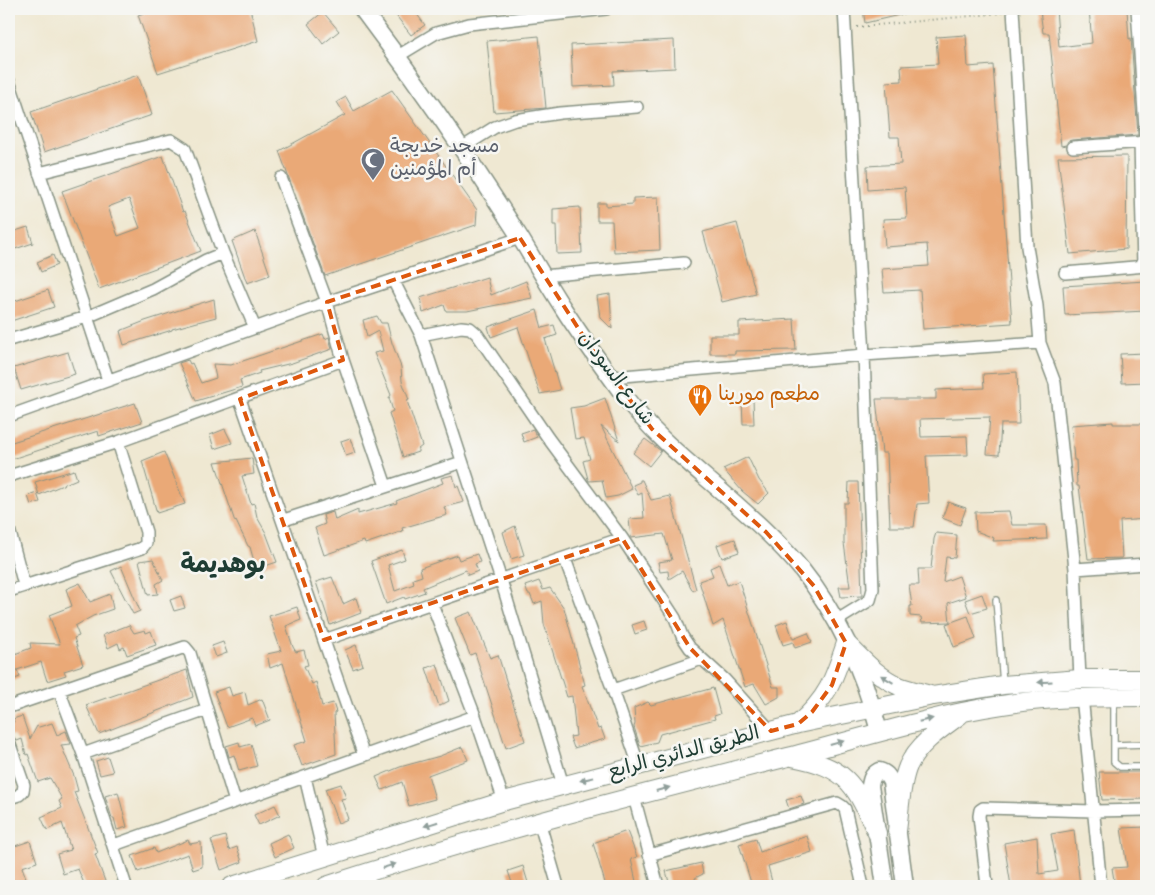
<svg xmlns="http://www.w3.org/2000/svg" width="1155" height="895" font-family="Dekko,'Playpen Sans Arabic',sans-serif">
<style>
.building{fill:#eaa977;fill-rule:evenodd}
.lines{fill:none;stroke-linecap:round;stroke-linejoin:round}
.lane-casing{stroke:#879283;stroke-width:8}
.street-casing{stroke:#879283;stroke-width:14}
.secondary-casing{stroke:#879283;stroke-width:19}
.primary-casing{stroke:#879283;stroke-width:20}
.path{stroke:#879283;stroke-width:2;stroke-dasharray:1 4;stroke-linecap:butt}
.lane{stroke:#fff;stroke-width:5.5}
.street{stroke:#fff;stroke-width:11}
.secondary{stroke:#fff;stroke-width:16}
.primary{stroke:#fff;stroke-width:18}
.oneway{fill:#8f9e9a}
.marked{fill:none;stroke:#de580e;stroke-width:4;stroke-dasharray:10 6;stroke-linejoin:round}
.labels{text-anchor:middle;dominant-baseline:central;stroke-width:5;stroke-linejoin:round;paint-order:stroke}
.worship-label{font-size:20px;fill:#5b616d;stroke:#f6f6f2;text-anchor:start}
.street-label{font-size:20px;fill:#1f3d34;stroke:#f6f6f2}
.food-label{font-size:20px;fill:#c56008;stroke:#f6f6f2;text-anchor:start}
.district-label{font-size:25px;font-weight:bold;fill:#1f3d34;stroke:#f6f6f2}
</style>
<rect width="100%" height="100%" fill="#f6f6f2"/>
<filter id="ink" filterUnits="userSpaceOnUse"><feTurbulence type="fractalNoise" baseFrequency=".02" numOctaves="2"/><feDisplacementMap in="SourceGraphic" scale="10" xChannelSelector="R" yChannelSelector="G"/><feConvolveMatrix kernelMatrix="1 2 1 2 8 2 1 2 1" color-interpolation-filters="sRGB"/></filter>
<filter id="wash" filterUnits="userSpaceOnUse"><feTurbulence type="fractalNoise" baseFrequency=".0096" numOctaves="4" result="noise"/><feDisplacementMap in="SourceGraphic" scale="20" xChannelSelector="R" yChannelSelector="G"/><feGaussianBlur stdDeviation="1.12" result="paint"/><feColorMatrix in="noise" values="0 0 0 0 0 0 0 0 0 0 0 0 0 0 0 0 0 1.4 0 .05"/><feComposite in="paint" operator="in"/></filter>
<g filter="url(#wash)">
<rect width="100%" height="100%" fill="#efe8d2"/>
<g id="blocks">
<!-- building -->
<path class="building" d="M155,9H250L258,41L158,73L138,15Z
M391,9H413L425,25L411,35Z
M863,9H908V13L865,23Z
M1056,9L1059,47L1092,43L1089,9H1127L1129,39L1131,38L1138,135L1072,140L1068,141L1066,145L1061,146L1049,33H1043L1040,10Z
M323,12L339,31L323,44L308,24Z
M966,35L968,67L993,65L1012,323L923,329L920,290L884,292L882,269L929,266L927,244L885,247L883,219L907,218L905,187L868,190L867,166L901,164L899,137H890L886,82L902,81L901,66L938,64L936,37Z
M539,36L546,108L494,112L487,41Z
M674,40L675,68L613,71L614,85L573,87L571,45Z
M138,75L152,115L44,152L31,112Z
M392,90L477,210L476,225L325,276L279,151L345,115L337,102L346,97L354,111Z
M163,156L183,212L185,211L201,251L99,289L62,191ZM129,199L140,228L118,236L108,207Z
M1127,156L1126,249L1070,254L1058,157Z
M658,197L660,250L614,252L612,221H597V203H606V206L633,204V198Z
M580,207L582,253L557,254L556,225H553V209Z
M737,223L756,294L722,302L703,232Z
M28,227L33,243L9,251V233Z
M255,231L270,275L247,283L232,241Z
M53,255L57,265L41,272L37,262Z
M487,277L491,295L526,281L532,298L467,311H446L444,305L423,313L420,298Z
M1146,281V311L1065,315L1063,286Z
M48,290L54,307L11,321L9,313V303Z
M610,294L612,329L600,317L597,296Z
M214,299L216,317L172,329V330L124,345L120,331L145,321Z
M537,310L542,328L554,325L557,335L545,339L560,390L540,394L518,327L491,337L488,327Z
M377,316L381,323H387L392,343L401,367L402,381L409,400L407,401L422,446L418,449V452L403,457L389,413L393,411L389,398L391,395L374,353L383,351L378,331L367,337L363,320Z
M794,319L796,350L735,351V354H710V335H739V322Z
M323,334L325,339L329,337L332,349L292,363L259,371L260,373L240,380L242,387L196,401L179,363L188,360L190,364L192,363L201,383L216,378L213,364L231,365Z
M68,352L75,374L21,390L14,368Z
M1146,353V382L1122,383L1120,354Z
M1017,372L1019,424H1001L999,455L987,454L990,417L920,419L921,437L967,436L968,455L926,456L929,503L917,504L914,527H890L887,453H882L876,399H936V390L984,388L983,374Z
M605,398L619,441L601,426L632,489L618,496L606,498L602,480L589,481L588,479L583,461L590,459L584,438L575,439L570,408L584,406Z
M753,399L754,424H743L742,400Z
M135,403L142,422L99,436L98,431L9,460V443Z
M1113,422V424H1146V519L1120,521L1122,558L1088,559L1079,486H1077L1076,460H1074L1071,425Z
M225,429L232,443L214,449L210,435Z
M533,429L537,437L524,442L521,433Z
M350,438L355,453L346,456L341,441Z
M645,439L661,451L649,466L633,453Z
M164,452L185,504L157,513L142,461Z
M748,457L759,480L769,493L758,504L742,491L723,469Z
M252,458L254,474L242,476L251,504L254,503L257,517L266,533L277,562L262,567V563L255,565L250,547L248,546L236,521L235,522L215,462Z
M74,470L77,479L39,495L35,482Z
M453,475L456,487L458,486L464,502L444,507L447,515L402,528L403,531L365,544L364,541L324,555L315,528L325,524L323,515L333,512L335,520L358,510V514L397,503L396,501L443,483L441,478Z
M640,480H642L651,500L670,496L696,589L693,591L682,571L669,579L668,571L660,572L658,562L672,560L664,534L631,538L629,519L644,518L642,493L638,495L633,485L640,482Z
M849,482H858L862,596L841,597L839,587H850L844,543V503H848Z
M37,493L40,502L31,505L28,496Z
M948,502L966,508L960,525L942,518Z
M1009,511L1012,525H1046L1047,539L993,541L994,538L976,531L975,512Z
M515,526L524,555L511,559L503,532Z
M936,533L957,535L955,558L946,557L943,582L959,576L966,597L948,603L950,622L922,623L921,617L910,616V606H912L909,585H919L918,569H931L934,539Z
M735,539L739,552L722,558L717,545Z
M402,550L405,559L388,565L395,591L414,584L413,579L422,576L420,568L457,555L459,560L477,554L480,562L475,564L478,571L468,575L466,570L423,588L425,592L405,599L404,597L386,604L371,561Z
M153,559L163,580L156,584L158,594L148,595L139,561Z
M719,564L727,585L739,581L773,687H779V697L766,704L754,684L745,687L723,620L713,626L699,581L713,576L710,568Z
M121,566L140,611L133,614L111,571Z
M332,577L343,604L356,598L361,613L330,625L316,582Z
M539,581L543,590L550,588L564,608L585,685L582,686L598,729L601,728L605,739L574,748L570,737L576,736L572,696L567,697L544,624L542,601L534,604L530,594H528L525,586Z
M80,583L90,602L110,594L113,609L93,616L75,626L79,636L74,638L83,665L64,671L66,675L47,681L41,662L17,670L20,677L9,681V650L12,655L31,648L30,643L60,644L49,615L72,606L66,589Z
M982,594L987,608L970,613L965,600Z
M181,596L185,608L174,611L170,600Z
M297,607L301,620L286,626L293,647L296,652L304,650L308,665L304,666L312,684L316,682L322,706L333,703L336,712L334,713L336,754L302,766L294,745L307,741L283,663L270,668L267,654L281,651L269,616Z
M471,612L490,658L498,655L525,741L506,748L475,653L470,655L455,618Z
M968,616L976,639L954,647L946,624Z
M644,621L647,630L635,634L632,625Z
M787,621L793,639L808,633L812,642L795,648L793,642L783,645L776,625Z
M129,625L134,633L145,630L146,633L151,631L156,645L127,655L124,647L120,649L118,643L108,648L103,635Z
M223,642L227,653L216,657L212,646Z
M356,645L363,665L353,669L345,650Z
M437,664L449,701L439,706L426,668Z
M187,670L193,697L99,734L86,705Z
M229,687L232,696L245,692L248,705L262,699L270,720L255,726L252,718L227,727L214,692Z
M713,688L720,714L714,716L715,719L660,734L657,742L640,746L634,727L635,724L634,708L648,702L651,705Z
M22,716L30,739L37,726L39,727L52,723L57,735L66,731L71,744L61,745L74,776L78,791L74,792L98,853L95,854L106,884L101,886H85L78,869L63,874L57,854L71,850L62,823L47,830L41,817L62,808L59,801L62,799L50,778L38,782L28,754L26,755L22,739L17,741L13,736L9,735V723L14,722L13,719Z
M239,742L240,747L251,744L257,766L239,771L234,755L229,757L226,746Z
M462,747L468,760L428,775L435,799L409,806L402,782L382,790L376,777L400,767L440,756Z
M108,757L113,772L100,775L96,761Z
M1099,772H1146V799L1102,800Z
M341,784L346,798L341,799L348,819L338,823L325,789Z
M118,792L127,827L117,830L114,818H112L105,796Z
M801,796L804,804L789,809L786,800Z
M275,805L280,815L259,825L254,815Z
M1146,827V852H1144L1146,886H1115L1112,868L1127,867L1121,828Z
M1074,830L1080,886H1011L1004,843L1037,837L1039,874L1058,871L1051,834Z
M627,831L637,857L631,859L637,886H606L593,843Z
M288,834L294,848L275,857L269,843Z
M225,836L229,850L237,847L242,862L221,870L211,840Z
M807,836L812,852L768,866L773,886H752L739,844L756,839L760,852Z
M188,840L190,844L201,842L202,867L193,870L188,854L138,872L132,856L154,848L156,853Z
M30,841L37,862L22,867L29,886H9V848Z
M701,863L703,874L695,878L697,886H670L666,871Z
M523,866L529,886H513L508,871Z"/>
</g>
</g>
<g filter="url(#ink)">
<use href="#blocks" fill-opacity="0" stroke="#879283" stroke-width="1"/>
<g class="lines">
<defs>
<path id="lane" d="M996,600L1003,683
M1114,699V762L1120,767H1146
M1114,745L1146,744"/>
<path id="street" d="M1013,9L1027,247L1037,306L1040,343L1055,383L1075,569L1080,679
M1137,9L1146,142
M398,56L436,33L469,24L606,9
M9,81L108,380
M1140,142L1143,266
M1073,147L1146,142
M460,149L495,127L515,120L560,113L637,107
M39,173L171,140L185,149L223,253L255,328
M281,178L327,302L343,360L386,486
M1065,273L1146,266
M543,276L684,263
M393,280L421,335L501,580L563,785
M421,335L461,327L470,328L477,334L548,438L622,538L658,592L675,618L682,636L690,648L724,679L771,731
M9,340L87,317L153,289L206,260L223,253
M612,377L864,355L1040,343
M240,399L364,756
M9,416L327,302L520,238
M9,476L118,442L343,360
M284,520L462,462
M9,529L24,585
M565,559L613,690L639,766
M1075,569L1146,564
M9,591L142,548L146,543V532L118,442
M432,604L475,716L504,801
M836,621L870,600L873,589L864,355L844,9
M324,640L622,538
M59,690L83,754L126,886
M613,690L702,659
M1082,696L1101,886
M9,707L185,647L190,653L235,802
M9,742L24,785L23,791L19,795L9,798
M83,754L207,710
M305,777L324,857
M634,797L658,886
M539,821L558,886
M114,845L475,716
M649,855L837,803L842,806L845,809L863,886
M987,886L979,816L980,810L983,808L1094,811L1146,810"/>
<path id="secondary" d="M362,9C418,83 471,160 521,239C535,262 548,285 563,308C582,338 604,368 625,397C654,436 692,465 728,497C754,520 780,543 802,570C839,616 864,674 879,731
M885,886L870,786C871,779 872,775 879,771C886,773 888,776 891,782L905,886"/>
<path id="primary" d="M798,724C828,698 834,679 846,643C862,659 878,677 899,686C909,690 920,692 930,695
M792,757C849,768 854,784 877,833
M897,831C900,810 900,785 908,766C919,743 941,729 960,715
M232,886L504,801L798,724L933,696L1003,685L1080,679H1146
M326,886C478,836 633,796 788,757C859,739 929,716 1002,705C1050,697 1098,697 1146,697"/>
</defs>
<!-- lane casing -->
<use href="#lane" class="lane-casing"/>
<!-- street casing -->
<use href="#street" class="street-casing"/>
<!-- secondary casing -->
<use href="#secondary" class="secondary-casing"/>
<!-- primary casing -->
<use href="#primary" class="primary-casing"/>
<!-- path -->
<path class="path" d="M857,27L1002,13"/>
<!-- lane -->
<use href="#lane" class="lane"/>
<!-- street -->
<use href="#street" class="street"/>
<!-- secondary -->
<use href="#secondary" class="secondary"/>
<!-- primary -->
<use href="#primary" class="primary"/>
</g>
<!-- one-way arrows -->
<defs><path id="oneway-solid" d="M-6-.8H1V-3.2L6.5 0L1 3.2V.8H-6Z" transform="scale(1.25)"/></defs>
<g class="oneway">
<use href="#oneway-solid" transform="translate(887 679) rotate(-149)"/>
<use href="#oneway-solid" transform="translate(1045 682) rotate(176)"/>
<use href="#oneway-solid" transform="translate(926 720) rotate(-13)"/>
<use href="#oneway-solid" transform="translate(837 743) rotate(-16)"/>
<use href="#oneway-solid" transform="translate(587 779) rotate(166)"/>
<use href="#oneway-solid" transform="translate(663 789) rotate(-15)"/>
<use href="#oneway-solid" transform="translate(431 824) rotate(162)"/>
<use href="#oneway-solid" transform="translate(389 866) rotate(-17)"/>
</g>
</g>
<!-- marked area -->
<path class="marked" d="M520,238L591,348L652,429L766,532L814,586L846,643L832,685L812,712L798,724L771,731L690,648L622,538L324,640L240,399L343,360L327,302Z"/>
<!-- icons -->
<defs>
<symbol id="mosque-pin" viewBox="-11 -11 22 30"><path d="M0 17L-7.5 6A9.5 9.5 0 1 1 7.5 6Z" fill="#6b7280" stroke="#f6f6f2"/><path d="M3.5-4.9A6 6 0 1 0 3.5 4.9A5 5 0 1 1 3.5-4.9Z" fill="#fff"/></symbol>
<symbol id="restaurant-pin" viewBox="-11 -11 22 30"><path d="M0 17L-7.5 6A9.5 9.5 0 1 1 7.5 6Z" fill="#e8710a" stroke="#f6f6f2"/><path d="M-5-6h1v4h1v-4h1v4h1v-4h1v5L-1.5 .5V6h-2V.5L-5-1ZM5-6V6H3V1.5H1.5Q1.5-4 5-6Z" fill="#fff"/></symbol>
</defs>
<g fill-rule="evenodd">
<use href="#mosque-pin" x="359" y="146" width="28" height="38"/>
<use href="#restaurant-pin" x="686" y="382" width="28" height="38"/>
</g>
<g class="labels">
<!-- worship labels -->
<g class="worship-label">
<text x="390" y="148">مسجد خديجة<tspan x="390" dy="23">أم المؤمنين</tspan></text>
</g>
<!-- street labels -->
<g class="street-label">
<text transform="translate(615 379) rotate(53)">شارع السودان</text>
<text transform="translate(684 754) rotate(-15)">الطريق الدائري الرابع</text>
</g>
<!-- food labels -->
<g class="food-label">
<text x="718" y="396">مطعم مورينا</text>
</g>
<!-- district labels -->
<g class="district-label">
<text x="223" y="567">بوهديمة</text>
</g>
</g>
<!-- margin -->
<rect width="1155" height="895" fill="none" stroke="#f6f6f2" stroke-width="30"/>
</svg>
